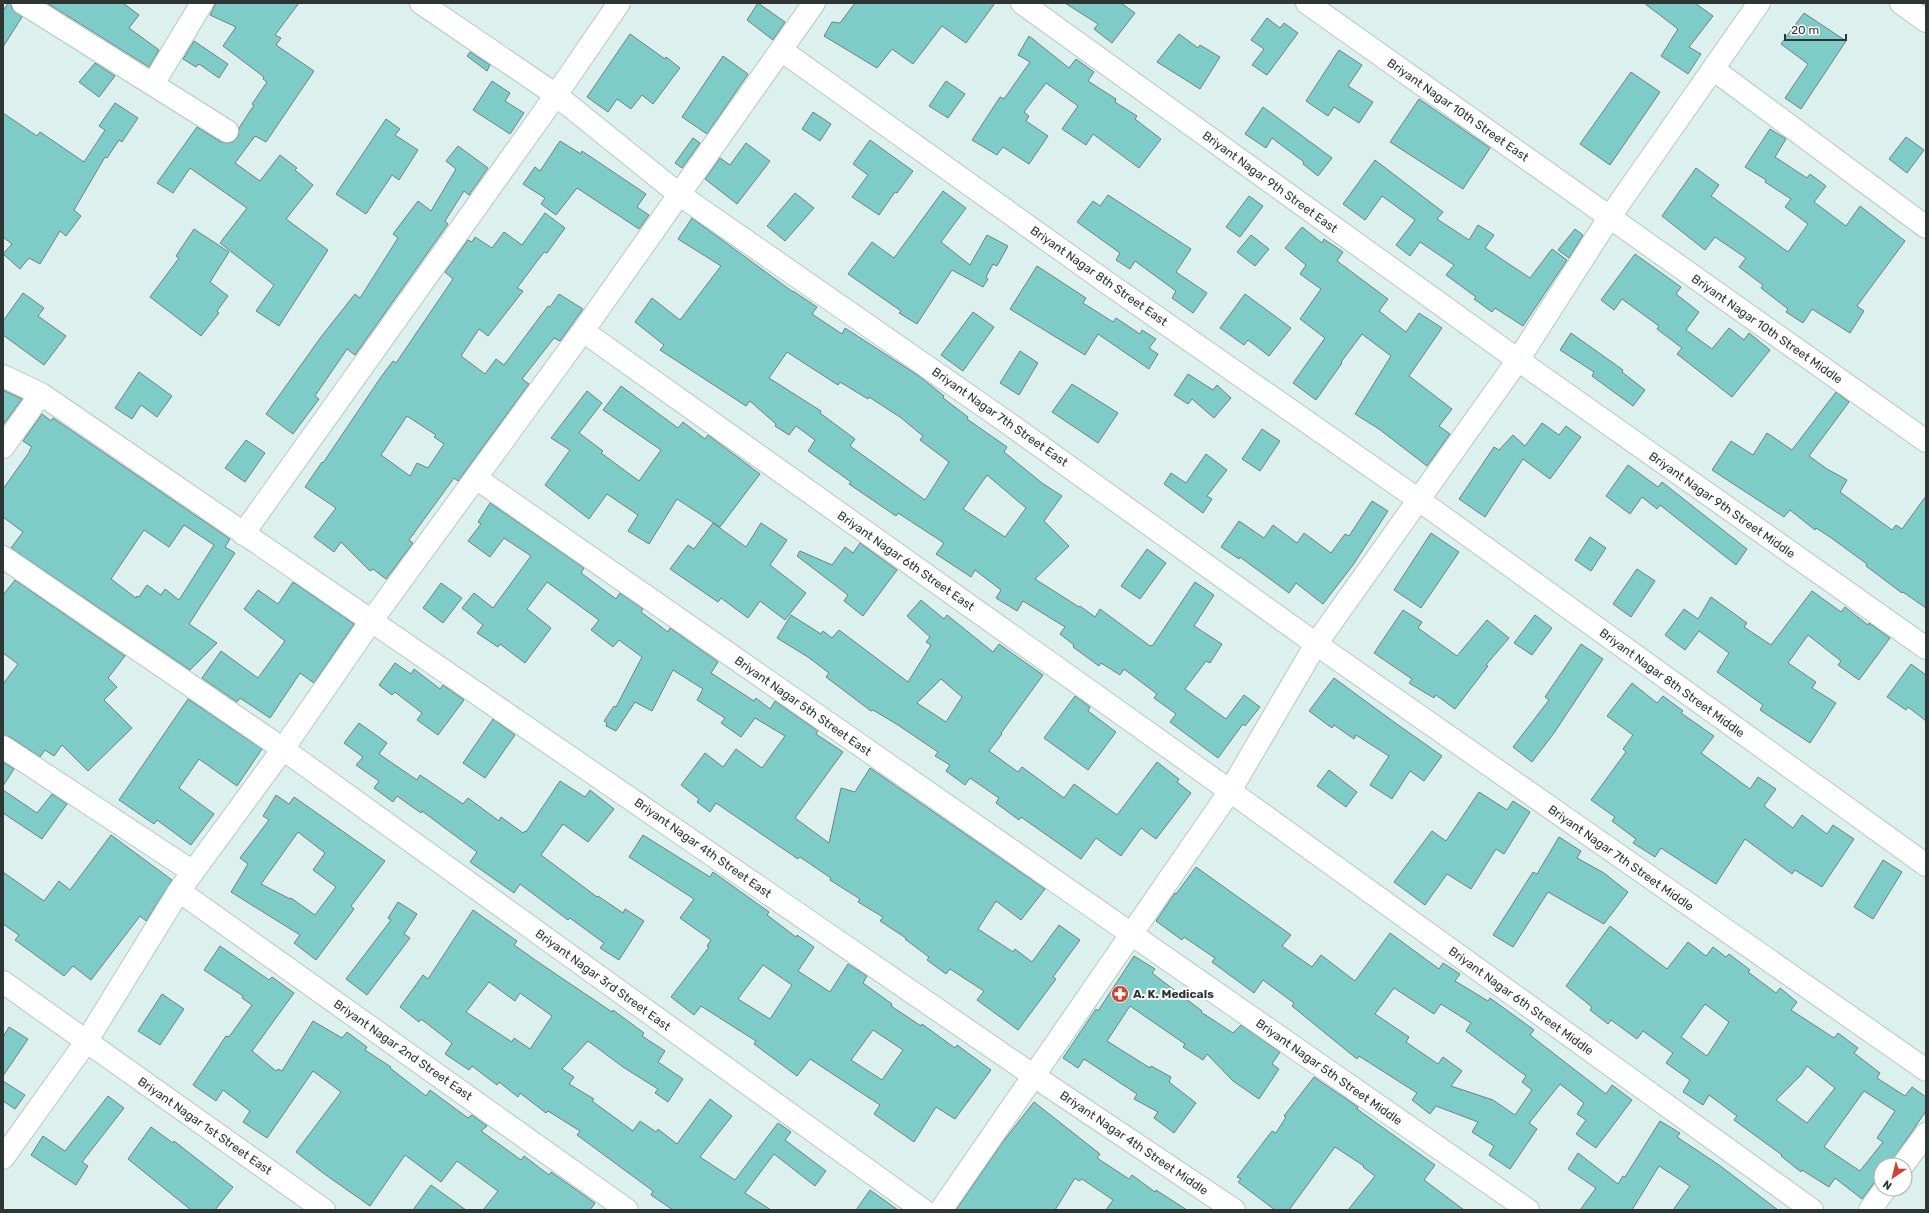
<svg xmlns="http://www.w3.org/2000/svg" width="1929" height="1213" font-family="Rubik,sans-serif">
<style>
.building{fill:#7eccc7;stroke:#708281;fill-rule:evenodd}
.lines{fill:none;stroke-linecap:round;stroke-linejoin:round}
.street-casing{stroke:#b4c8c6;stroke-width:24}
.secondary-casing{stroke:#b4c8c6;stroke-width:24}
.street{stroke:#fff;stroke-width:22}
.secondary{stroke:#fff;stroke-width:22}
.labels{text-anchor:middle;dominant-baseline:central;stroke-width:4;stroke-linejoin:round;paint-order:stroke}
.street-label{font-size:12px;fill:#2d3535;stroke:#fff}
.poi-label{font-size:12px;font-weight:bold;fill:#2d3535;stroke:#fff;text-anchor:start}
</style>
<rect width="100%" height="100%" fill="#dcf0ee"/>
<!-- building -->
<path class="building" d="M8,3H11L12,9L22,17L3,47V11Z
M47,3H123L139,15L129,28L159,50L149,67Z
M216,3H299L275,35L281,38L276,45L314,71L266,142L255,136L235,163L260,181L280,155L297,168L295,170L313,185L286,219L328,250L279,326L256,311L274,285L220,243L247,208L190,168L173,193L157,183L197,127L221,142L227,143L233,142L238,137L239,128L254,105L252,104L267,82L263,79L264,77L223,46L236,27L210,15Z
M758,3L785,22L773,40L747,20Z
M855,3H995L966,43L942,26L913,64L892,49L877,68L824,36L832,22L840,23Z
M1065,3H1121L1135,13L1112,43L1094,29L1098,24Z
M1644,3H1695L1713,16L1689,47L1701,54L1688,74L1661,56L1678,29Z
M1804,13L1846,41L1801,109L1785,98L1808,64L1781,44Z
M1267,18L1280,28L1284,23L1298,33L1267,75L1252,65L1264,49L1251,40Z
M630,34L665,59L666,57L680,68L653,104L642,95L631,109L617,99L608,112L587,97Z
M1179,34L1198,48L1200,45L1220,57L1200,89L1157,62Z
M1029,36L1069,68L1076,59L1094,72L1088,81L1116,99L1115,102L1137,116L1135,119L1161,139L1139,168L1093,134L1086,145L1062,129L1078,106L1046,83L1024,112L1029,116L1026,121L1048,136L1029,164L1003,147L997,155L972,140L1000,97L1004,99L1030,62L1018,55Z
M194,41L228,64L219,78L199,64L196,67L183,59Z
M1339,50L1362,65L1348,86L1373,102L1359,123L1334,107L1328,116L1306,101Z
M470,52L490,65L487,71L467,56Z
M723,56L748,74L707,134L682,117Z
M95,63L115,76L99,97L79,82Z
M1631,72L1660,92L1610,165L1580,144Z
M492,81L510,93L505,101L524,113L510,134L473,110Z
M946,81L965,94L948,118L929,106Z
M1419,99L1490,148L1463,189L1390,142Z
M115,103L138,118L122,142L119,140L107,158L105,157L74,210L81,216L66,236L60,231L40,264L29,258L20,269L3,254L12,244L3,237V113L37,136L40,132L84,162L105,130L99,126Z
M1263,107L1332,158L1318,176L1303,164L1304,162L1272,138L1266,148L1245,134Z
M813,112L831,124L820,141L802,129Z
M386,119L400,129L395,135L418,150L399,180L392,175L366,214L336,194Z
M1770,129L1786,139L1775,157L1807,178L1810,174L1826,186L1814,202L1846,226L1860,206L1905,241L1857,306L1864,311L1850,333L1812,309L1803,323L1786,312L1788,309L1761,288L1763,285L1739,267L1746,258L1715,237L1705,250L1662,216L1696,168L1719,185L1711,196L1788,252L1808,224L1785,207L1791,199L1765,182L1766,180L1745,167Z
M1906,137L1924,150L1907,173L1889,159Z
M693,138L700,143L682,168L675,163Z
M870,140L913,171L897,193L895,192L879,215L852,197L868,175L853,164Z
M560,141L581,154L582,151L646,194L637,207L649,215L639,229L577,188L556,215L541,204L545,198L523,184L535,167L540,171Z
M746,143L770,161L737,204L705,179L720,158L730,165Z
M458,146L488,168L469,195L464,191L445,221L448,224L355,355L347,349L315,396L319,399L293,434L266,414L321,337L355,294L360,298L398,238L393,234L418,201L431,211L456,169L446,161Z
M1375,160L1443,212L1437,219L1469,240L1478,225L1494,235L1485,248L1530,278L1552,249L1567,260L1523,326L1495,308L1492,312L1474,299L1476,297L1446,275L1454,265L1420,242L1410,256L1396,245L1415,220L1382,196L1365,220L1343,204Z
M943,191L966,208L941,242L970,265L987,235L1008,246L997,266L993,264L986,277L988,279L983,287L952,270L917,324L899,313L901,311L848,274L872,242L894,258Z
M795,193L814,208L785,241L767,226Z
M1108,195L1191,249L1176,272L1207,293L1193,313L1172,298L1176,291L1135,261L1130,269L1116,260L1120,253L1077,222L1093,201L1100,206Z
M1249,196L1263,206L1240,237L1226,227Z
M545,213L565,228L547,253L544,252L517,288L523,291L488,336L479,329L461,356L485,374L496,359L504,365L548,306L550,307L559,294L583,309L560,341L554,338L522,379L529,384L458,481L454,478L409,540L413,543L386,579L373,569L370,571L341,542L334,552L314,537L336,508L305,487L322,462L323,463L381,377L393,361L396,363L453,279L445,272L468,240L472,242L475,237L492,248L504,232L522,245ZM407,416L436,435L434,437L444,444L428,468L417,463L410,476L381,455Z
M692,218L793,292V291L817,307L812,314L842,334L845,328L919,376L944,396L943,398L968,417L967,419L1007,447L1004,452L1042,483L1062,496L1044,521L1069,546L1035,579L1079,607L1080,606L1095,617L1100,609L1150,646L1153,645L1195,582L1214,595L1194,626L1222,644L1210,663L1206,661L1185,689L1226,719L1244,695L1260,707L1245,726L1243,724L1218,758L1170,722L1176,714L1154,698L1157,694L1124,669L1120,675L1101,663L1099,666L1073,647L1074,645L1060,634L1065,627L1023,601L1017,611L996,598L1001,590L975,570L971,577L936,554L944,543L898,513L896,516L849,484L851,482L808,451L815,440L796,426L789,435L775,426L776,424L750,401L746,406L660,350L664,345L635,322L652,298L680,320L721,266L678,239ZM787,352L838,385L840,382L868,399L869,397L900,417L923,436L920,440L949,462L925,500L850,446L855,439L820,413L821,411L769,378ZM987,475L1026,508L1005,537L963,509Z
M1302,227L1322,243L1324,239L1343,252L1337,261L1388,299L1379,311L1406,332L1419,313L1442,328L1409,376L1452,409L1439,426L1450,434L1427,466L1379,429L1355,414L1391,356L1362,334L1341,362L1342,363L1316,400L1293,383L1325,338L1300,319L1321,289L1300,274L1306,265L1285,248Z
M194,229L229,252L210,282L228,296L217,311L219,313L201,336L150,297L179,258L176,256Z
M1575,229L1583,235L1569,258L1558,250Z
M1251,235L1269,249L1255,266L1237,252Z
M1635,254L1681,287L1676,294L1699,312L1686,330L1712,349L1729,328L1744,340L1749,333L1770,350L1732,397L1677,354L1682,348L1657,329L1659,326L1622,299L1614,310L1601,300Z
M1037,266L1086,298L1083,303L1113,322L1116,318L1140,334L1142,330L1156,339L1149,348L1158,354L1149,369L1098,334L1085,355L1010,309Z
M23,293L44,308L38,316L66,336L44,365L3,335V321Z
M1245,294L1291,328L1269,356L1248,340L1244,345L1220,328Z
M973,312L994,327L963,371L941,355Z
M1571,333L1623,370L1622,372L1645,390L1633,406L1592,376L1594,372L1560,350Z
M1020,351L1038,363L1019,395L1000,383Z
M139,372L172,396L157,417L141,405L132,419L115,408Z
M1188,374L1213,390L1217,385L1231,398L1214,418L1192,399L1188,404L1174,395Z
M1072,384L1118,413L1098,443L1052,412Z
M621,386L678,428L683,422L705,439L708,435L760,474L720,527L677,499L649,544L628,531L638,515L607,494L589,519L545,485L570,450L551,438L587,391L602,403L579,433L603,451L601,453L639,481L661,450L603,410Z
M3,390L22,399L3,425Z
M1836,392L1849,402L1809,456L1827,469L1847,480L1840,492L1892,530L1896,525L1902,529L1926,496V608L1903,592L1902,593L1866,566L1867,564L1830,537L1816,528L1815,530L1790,510L1784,517L1712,470L1731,441L1753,455L1767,433L1792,450Z
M42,414L51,421L53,418L230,539L225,547L235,553L189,624L217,643L190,670L11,548L23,532L3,517V489L30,451H29L32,447L23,441ZM184,525L214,545L179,600L165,589L161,595L147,585L139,597L137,596L136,598L111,579L144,530L169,547Z
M1542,423L1559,435L1566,426L1581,437L1550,479L1523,459L1485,517L1459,499L1494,447L1499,450L1513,435L1525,446Z
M1262,429L1280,441L1260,471L1242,459Z
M246,440L265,453L245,482L225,468Z
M1206,454L1227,470L1207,496L1212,499L1203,513L1164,484L1171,473L1186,483Z
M1628,465L1658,487L1662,482L1747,549L1736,565L1660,505L1657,509L1642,497L1630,514L1606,496Z
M1372,501L1388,511L1353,565L1323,604L1296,583L1289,593L1240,557L1239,559L1221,547L1239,521L1264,538L1273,525L1297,543L1304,533L1331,553L1345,534L1349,536Z
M490,503L584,568L581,573L616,599L620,593L643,609L641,612L668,632L670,628L718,662L711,673L754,701L756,698L770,709L775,701L818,731L816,734L843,752L795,818L829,843L841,788L855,792L870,768L1045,889L1021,920L996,901L978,929L1013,952L1015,949L1032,962L1059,925L1080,940L1053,977L1056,979L1018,1030L977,1000L984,991L950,969L946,974L927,960L929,957L905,939L906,938L880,921L883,917L858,902L860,899L830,880L831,878L800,857L798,859L716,803L710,812L697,802L699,799L681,785L705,753L723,767L736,749L762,768L785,736L755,718L741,737L721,723L725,718L697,700L703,689L673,670L652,711L635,702L616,731L606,726L607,723L604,721L614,706L616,707L642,657L619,640L613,647L591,630L599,620L547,582L527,609L551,628L525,663L500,644L498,647L477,633L483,625L462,608L474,593L493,608L531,556L504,538L490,557L468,541L481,524L478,522Z
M713,523L746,547L761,523L787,540L770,565L806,593L785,620L760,601L748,618L721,598L718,602L670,569L688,545L694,549Z
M1431,533L1459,552L1421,608L1394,590Z
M1590,537L1606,548L1591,571L1575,560Z
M860,543L897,570L863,616L844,601L848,595L797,556L800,551L832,565L845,547L853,553Z
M1147,549L1166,563L1140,599L1121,586Z
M1637,569L1655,581L1631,617L1613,604Z
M15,580L125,656L108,678L117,687L104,700L132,728L88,771L62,745L54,756L45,750L40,757L10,737L3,735V684L18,664L3,653V595Z
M293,582L354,624L314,683L300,673L270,718L240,698L237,702L202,678L221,651L258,678L285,641L244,609L258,590L278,604Z
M441,583L462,598L443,623L423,608Z
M1812,591L1841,612L1845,607L1868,625L1869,623L1890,638L1859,680L1838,665L1841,661L1808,635L1788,663L1816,682L1812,688L1836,703L1810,743L1760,710L1763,705L1717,672L1729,653L1699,631L1685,650L1665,635L1684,609L1698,619L1711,597L1747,623L1744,627L1771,645Z
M921,600L944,619L947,615L993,652L999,644L1043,675L1001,733L1002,734L989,751L1018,772L1022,767L1064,798L1074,784L1117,815L1157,762L1179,779L1177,782L1191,793L1156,839L1141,828L1121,856L1096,838L1081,859L1021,817L1019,820L996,803L999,798L970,778L965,785L946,771L950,765L935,756L938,752L898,725L873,710L871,711L826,677L829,673L808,657L777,638L791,615L821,634L823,631L832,638L839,630L908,682L931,645L926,642L930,637L907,616ZM941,679L962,697L946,722L917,703Z
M1403,610L1422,622L1418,628L1457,656L1487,620L1509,638L1486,665L1488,666L1455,709L1436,695L1434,698L1409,683L1412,679L1374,653Z
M1535,615L1552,628L1532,655L1514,643Z
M1581,644L1603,659L1554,733L1532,762L1513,747L1549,700L1545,697Z
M395,663L411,674L414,669L440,689L443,685L464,700L438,735L417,720L422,713L395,692L392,695L379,685Z
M1911,664L1926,675V721L1908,707L1906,710L1887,697Z
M1334,678L1394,722L1442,756L1424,781L1410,771L1392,799L1370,785L1389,756L1356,735L1354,739L1334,725L1332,728L1309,711Z
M1632,683L1657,703L1663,696L1683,711L1681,713L1714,736L1701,753L1750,789L1758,777L1776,789L1764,806L1793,828L1802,815L1827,834L1833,825L1854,839L1822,887L1795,870L1792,874L1745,839L1716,884L1661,848L1655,857L1633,843L1636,839L1612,821L1615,817L1591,800L1626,752L1623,749L1633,735L1607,716Z
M1075,696L1090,707L1088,711L1116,732L1088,770L1044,738Z
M188,699L262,749L237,786L199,759L179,788L214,814L191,845L157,820L154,824L119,800Z
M493,719L515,735L485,778L463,763Z
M359,723L387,743L379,754L417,780L420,775L463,804L468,798L499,821L501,817L523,833L525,831L526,832L560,781L585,797L590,790L614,809L588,842L563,824L541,855L597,897L598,896L623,913L625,909L644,921L619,960L600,948L604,943L570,918L568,920L520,884L514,893L470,862L477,852L422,811L421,813L397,796L393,802L374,788L379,781L356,765L363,757L344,743Z
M3,762L14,769L3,786Z
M1329,770L1357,792L1346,807L1317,786Z
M3,790L37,813L52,794L67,804L42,839L3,813Z
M1479,792L1507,810L1513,801L1530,812L1504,854L1496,849L1471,889L1447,874L1425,905L1394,882L1432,831L1446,841Z
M276,795L289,804L294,797L385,861L351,906L354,909L316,960L294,943L300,935L231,892L248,864L240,858L269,820L263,816ZM298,832L325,853L313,870L336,887L315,915L291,898L290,899L261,884Z
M111,835L172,880L146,921L140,916L91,980L73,966L64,976L15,940L19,935L3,924V872L44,901L59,881L70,890Z
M643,835L710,877L713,872L769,912L767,915L796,937L797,935L814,947L798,971L830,992L848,964L867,976L863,983L892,1004L891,1006L921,1026L922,1024L955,1048L957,1045L991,1070L955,1119L936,1107L914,1142L874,1114L880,1105L810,1059L797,1076L754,1044L756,1041L701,1006L694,1015L671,997L709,947L707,946L711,940L680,918L694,899L629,857ZM763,965L792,985L770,1019L738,999ZM873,1030L903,1050L882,1080L851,1060Z
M1559,837L1581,851L1577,858L1604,873L1628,892L1604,924L1548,892L1513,947L1493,935L1533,872L1537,874Z
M1883,860L1902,872L1873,919L1854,907Z
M1196,867L1291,935L1282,946L1312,967L1321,955L1355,981L1390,933L1439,969L1443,963L1460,974L1455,981L1488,1001L1490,998L1534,1030L1530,1035L1606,1094L1612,1085L1632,1100L1596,1148L1576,1134L1586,1120L1577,1114L1584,1103L1560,1084L1529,1123L1537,1129L1510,1169L1489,1155L1494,1146L1472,1132L1478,1122L1436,1106L1430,1114L1412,1100L1417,1093L1359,1056L1357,1059L1292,1006L1294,1003L1263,980L1254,993L1212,962L1215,958L1184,937L1182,940L1156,921L1175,893L1176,894ZM1394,988L1434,1014L1441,1004L1471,1023L1466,1031L1526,1076L1522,1082L1532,1090L1515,1115L1493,1100L1451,1086L1462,1071L1443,1057L1438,1064L1406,1042L1409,1037L1375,1014Z
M398,902L417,914L404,934L410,938L367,995L346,979L391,920L388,918Z
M473,910L517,941L514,945L541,964L612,1012L613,1010L644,1033L642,1036L665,1051L658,1062L683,1079L668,1102L655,1093L658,1089L623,1067L588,1041L562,1069L574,1077L569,1084L594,1099L592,1101L633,1131L640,1121L656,1132L658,1129L677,1144L710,1099L732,1116L700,1157L735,1180L778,1123L791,1132L785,1140L826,1171L815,1186L774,1154L745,1193L771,1210H673L651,1195L653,1191L577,1135L580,1131L548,1111L546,1113L520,1093L518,1097L499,1082L497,1085L472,1066L469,1070L445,1054L452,1043L421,1019L419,1022L400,1007L423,975L428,979ZM489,982L515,1001L520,993L552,1016L530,1049L514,1038L512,1042L466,1012Z
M1610,926L1667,969L1688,942L1706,956L1713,947L1726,957L1729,954L1750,970L1748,972L1776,993L1780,988L1797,1002L1791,1010L1834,1038L1838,1033L1858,1048L1854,1053L1880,1073L1877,1078L1905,1096L1912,1087L1926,1097V1111L1889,1165H1881V1174L1862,1199L1835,1178L1829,1187L1802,1170L1801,1172L1781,1156L1782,1155L1734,1120L1737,1116L1709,1095L1703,1105L1683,1092L1690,1080L1666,1063L1673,1053L1643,1031L1637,1039L1611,1020L1608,1024L1590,1010L1592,1007L1566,986ZM1705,1004L1729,1022L1707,1056L1681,1037ZM1807,1066L1835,1088L1807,1123L1776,1100L1801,1075ZM1864,1091L1895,1111L1877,1138L1883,1142L1860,1171L1824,1147Z
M220,946L269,980L272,977L294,993L252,1051L276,1071L278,1069L282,1071L313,1021L342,1038L347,1032L367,1047L365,1050L391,1067L390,1068L426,1096L430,1090L468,1118L472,1115L487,1126L481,1131L521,1160L524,1156L549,1175L551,1172L595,1203L590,1210H483L498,1191L457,1161L441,1182L405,1155L370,1206L323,1173L296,1152L341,1092L313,1071L267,1138L243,1122L250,1111L223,1090L216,1101L193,1085L226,1036L229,1037L252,1005L242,998L243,996L204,970Z
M1134,956L1155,969L1152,973L1202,1011L1201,1012L1233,1033L1241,1025L1280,1052L1272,1064L1279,1069L1259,1099L1233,1081L1207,1054L1203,1060L1183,1047L1185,1044L1130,1006L1107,1041L1150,1068L1151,1066L1171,1077L1169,1082L1196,1103L1174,1133L1154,1118L1158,1112L1134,1099L1137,1094L1084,1059L1078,1068L1063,1058L1096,1009L1098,1011Z
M162,994L184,1009L160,1045L138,1031Z
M9,1027L28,1039L3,1076V1037Z
M1314,1077L1358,1107L1357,1109L1435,1165L1424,1180L1464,1210H1348L1375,1176L1363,1167L1364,1166L1335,1147L1289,1210H1275L1238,1182L1241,1179L1237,1177L1272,1131L1276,1133L1286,1117L1284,1116Z
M3,1081L25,1095L15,1109L3,1101Z
M108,1096L124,1108L82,1162L88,1166L76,1185L31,1155L43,1136L65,1151Z
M1034,1102L1100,1154L1097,1158L1129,1179L1132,1175L1155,1192L1156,1190L1187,1210H1106L1113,1200L1082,1179L1079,1181L1075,1178L1055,1210H956L1002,1143Z
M1660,1121L1680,1133L1677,1137L1719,1165L1778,1210H1673L1690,1186L1659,1166L1632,1210H1580L1596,1188L1568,1169L1578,1153L1618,1184L1623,1176L1625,1177Z
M151,1127L173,1143L174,1141L233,1187L215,1210H191L128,1159Z
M431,1185L466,1210H413Z
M870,1190L898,1210H856Z"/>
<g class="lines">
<defs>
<path id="street" d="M23,3L227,131
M421,3L556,95L680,195L1008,423L1316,644L1926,1070
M1022,3L1518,360L1926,648
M1307,3L1926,441
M1901,3L1926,21
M781,50L1109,284L1419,500L1926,865
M1713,69L1926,227
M153,84L202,3
M583,331L1230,791L1812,1210
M3,376L41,394L1034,1076L1234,1210
M3,447L41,394
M476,478L1528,1210
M243,534L556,95L619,3
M3,557L283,749L923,1210
M179,891L627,1210
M3,1158L86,1042L179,891L283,749L372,620L583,331L814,3"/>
<path id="secondary" d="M3,747L193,872
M3,982L324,1210
M1903,1165L1926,1134
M941,1210L1230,791L1316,644L1518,360L1609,218L1759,3
M1870,1210L1885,1189"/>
</defs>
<!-- street casing -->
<use href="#street" class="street-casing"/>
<!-- secondary casing -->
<use href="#secondary" class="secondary-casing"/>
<!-- street -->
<use href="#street" class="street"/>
<!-- secondary -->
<use href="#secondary" class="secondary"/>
</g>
<!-- icons -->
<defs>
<symbol id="pharmacy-disc" viewBox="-11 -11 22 22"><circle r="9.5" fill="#d14434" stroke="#fff"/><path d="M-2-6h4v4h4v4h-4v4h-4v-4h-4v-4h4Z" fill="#fff"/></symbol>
</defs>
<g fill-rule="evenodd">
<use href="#pharmacy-disc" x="1110" y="984" width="20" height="20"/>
</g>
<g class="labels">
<!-- street labels -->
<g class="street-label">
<text transform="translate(1458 110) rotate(35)">Briyant Nagar 10th Street East</text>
<text transform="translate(1270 182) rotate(36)">Briyant Nagar 9th Street East</text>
<text transform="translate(1099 276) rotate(35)">Briyant Nagar 8th Street East</text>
<text transform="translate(1767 329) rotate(35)">Briyant Nagar 10th Street Middle</text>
<text transform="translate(1000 417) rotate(35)">Briyant Nagar 7th Street East</text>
<text transform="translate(1722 505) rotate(35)">Briyant Nagar 9th Street Middle</text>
<text transform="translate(906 561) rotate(35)">Briyant Nagar 6th Street East</text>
<text transform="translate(1672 683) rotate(36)">Briyant Nagar 8th Street Middle</text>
<text transform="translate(803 706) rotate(35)">Briyant Nagar 5th Street East</text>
<text transform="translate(703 848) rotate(35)">Briyant Nagar 4th Street East</text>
<text transform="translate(1621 858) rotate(35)">Briyant Nagar 7th Street Middle</text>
<text transform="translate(603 980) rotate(36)">Briyant Nagar 3rd Street East</text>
<text transform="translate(1521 1001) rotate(36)">Briyant Nagar 6th Street Middle</text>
<text transform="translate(403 1050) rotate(35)">Briyant Nagar 2nd Street East</text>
<text transform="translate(1329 1072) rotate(35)">Briyant Nagar 5th Street Middle</text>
<text transform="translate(205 1126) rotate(35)">Briyant Nagar 1st Street East</text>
<text transform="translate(1134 1143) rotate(34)">Briyant Nagar 4th Street Middle</text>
</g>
<!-- poi labels -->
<g class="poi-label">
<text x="1133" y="994">A. K. Medicals</text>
</g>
</g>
<!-- border -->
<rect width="1929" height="1213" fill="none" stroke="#2d3535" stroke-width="8"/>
<!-- north arrow -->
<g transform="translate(1893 1177) rotate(215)"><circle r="19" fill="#ffffff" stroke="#abaeae"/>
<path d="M0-3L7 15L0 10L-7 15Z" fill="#d14434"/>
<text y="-6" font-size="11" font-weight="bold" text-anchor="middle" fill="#2d3535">N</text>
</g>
<!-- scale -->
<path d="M1785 34v6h61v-6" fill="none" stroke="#2d3535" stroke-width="2"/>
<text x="1791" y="34" font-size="12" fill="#2d3535" stroke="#ffffff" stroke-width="3" paint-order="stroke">20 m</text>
</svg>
